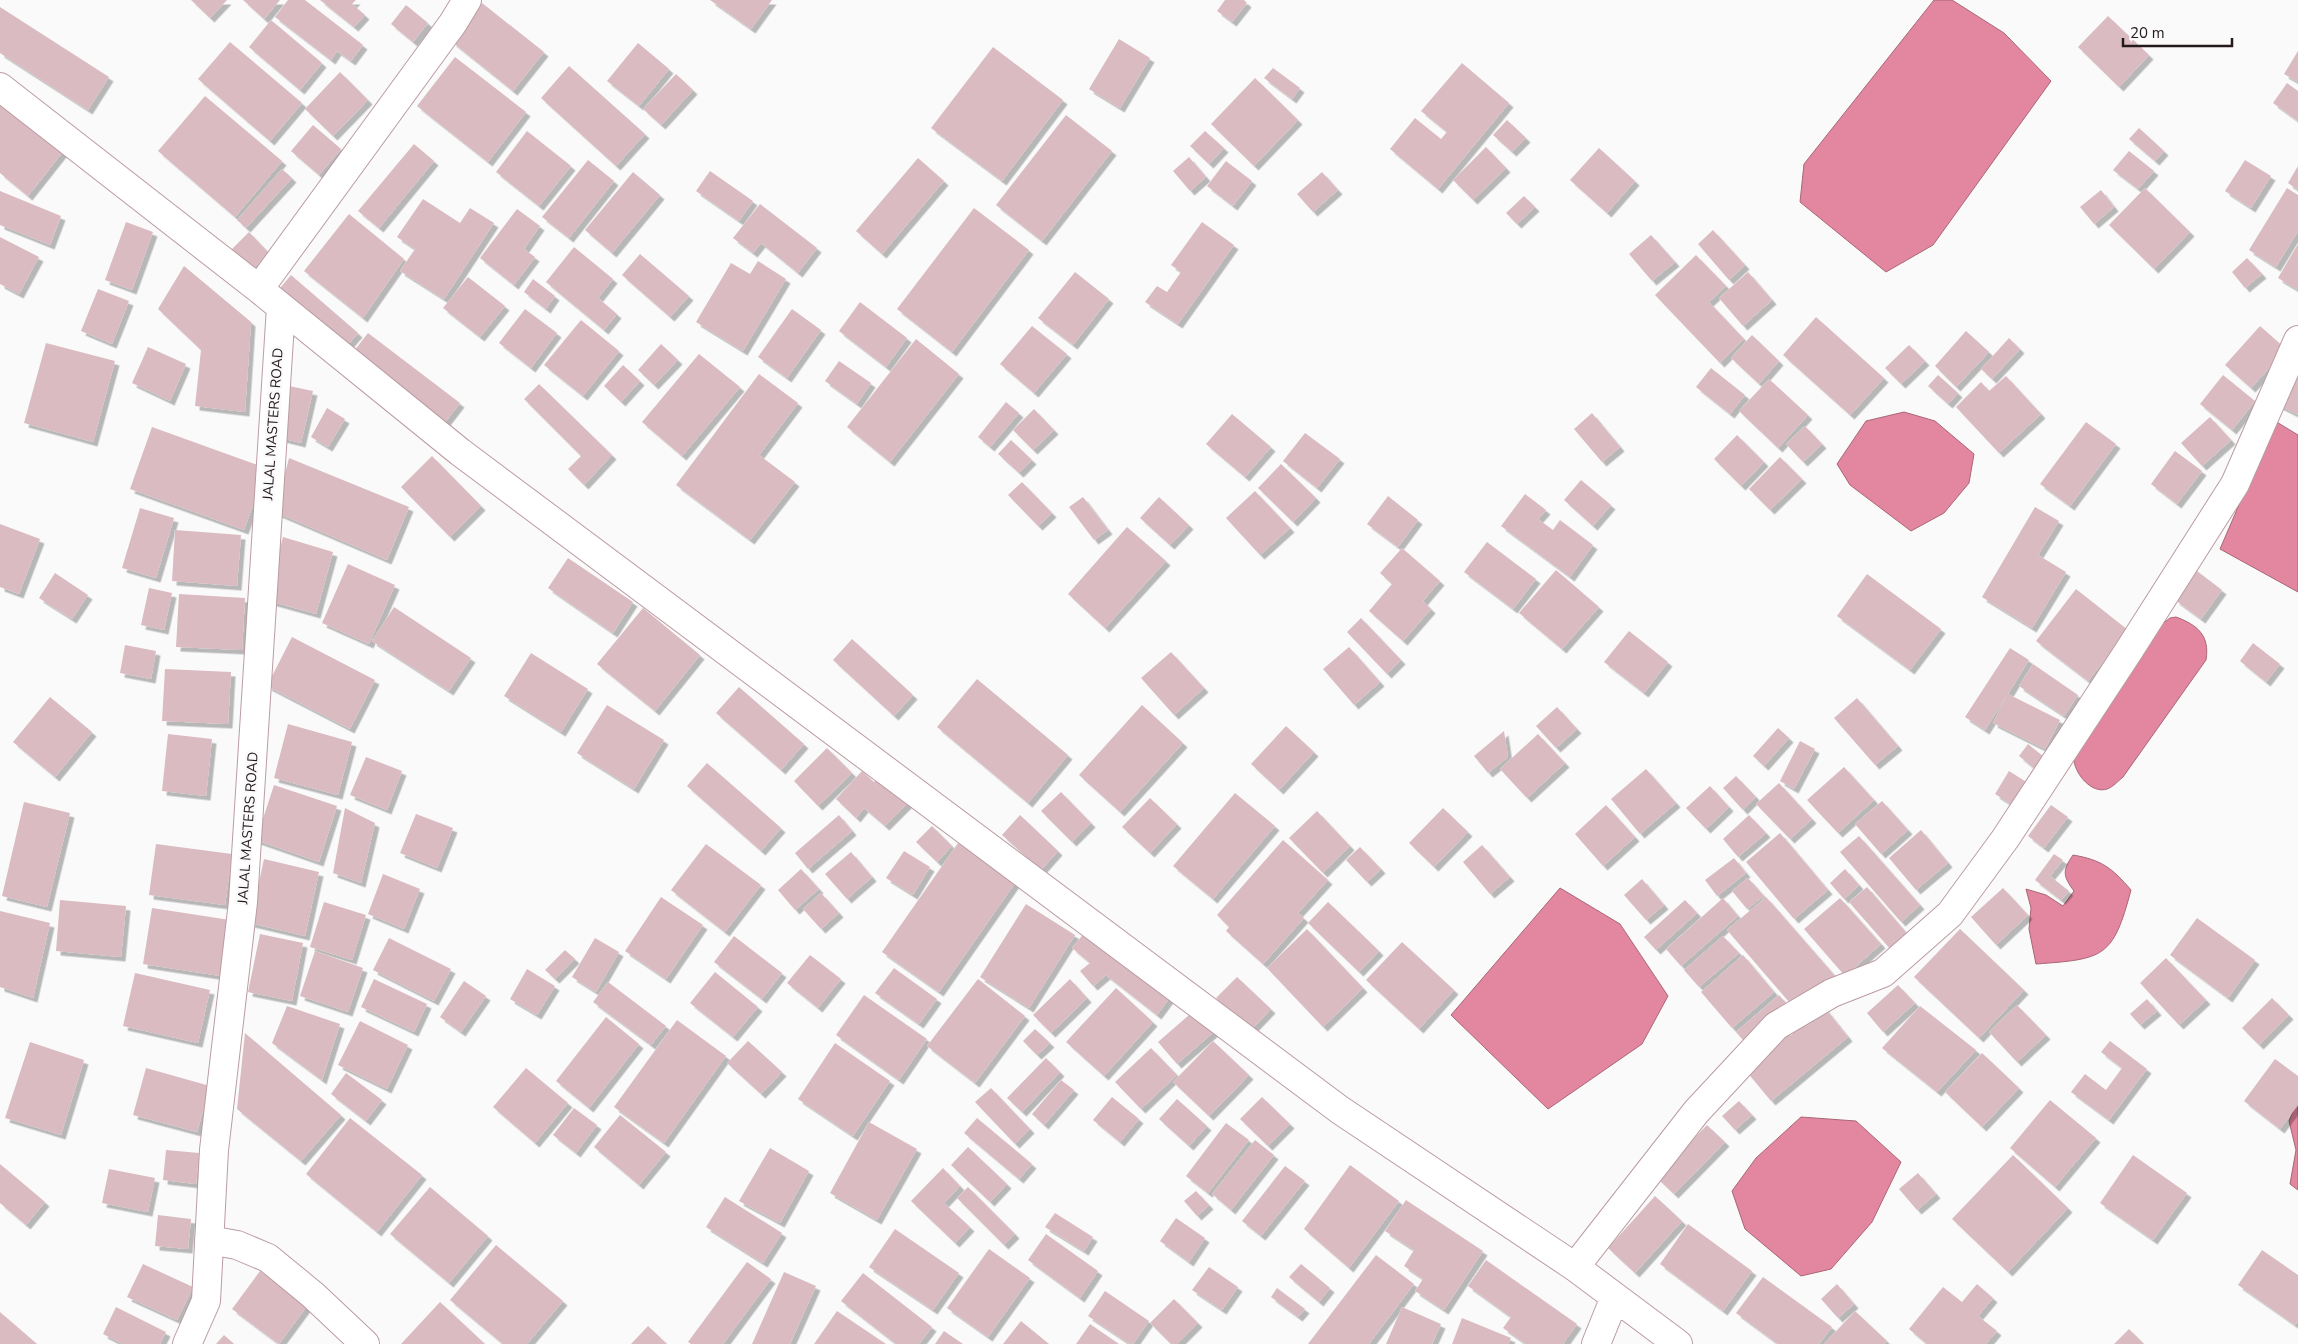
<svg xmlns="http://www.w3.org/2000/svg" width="2298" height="1344" font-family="'Nunito Sans',sans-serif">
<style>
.water{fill:#e2879f;stroke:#a96677}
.building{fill:#dbbbc2;filter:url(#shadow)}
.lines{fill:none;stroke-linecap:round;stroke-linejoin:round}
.minor-casing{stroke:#bb9ca3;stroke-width:30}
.minor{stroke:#fff;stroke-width:28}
.labels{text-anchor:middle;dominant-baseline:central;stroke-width:5;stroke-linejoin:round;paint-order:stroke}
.street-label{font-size:14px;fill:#24191b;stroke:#fafafa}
</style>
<defs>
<filter id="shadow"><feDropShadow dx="4.5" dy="4.5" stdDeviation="0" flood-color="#0004"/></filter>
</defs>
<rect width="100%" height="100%" fill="#fafafa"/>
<!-- water -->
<path class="water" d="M1934,0H1952L2004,33L2051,81L1933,245L1886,272L1800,202L1804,164Z
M1904,412L1935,421L1974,454L1969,483L1944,513L1911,531L1850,485L1837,464L1866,421Z
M2275,421L2298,435V592L2220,549Z
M2176,617C2198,625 2210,636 2206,660L2123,777C2118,781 2113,787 2107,789C2092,794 2076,775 2074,761C2073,757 2074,753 2075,749L2161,625L2170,618Z
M2073,855C2102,860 2112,868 2131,890C2113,958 2104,959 2036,964L2029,929L2031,908L2026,889L2046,895L2063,906L2074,891C2063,876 2062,871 2073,855Z
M1560,888L1620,924L1668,996L1642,1044L1548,1109L1451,1015Z
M2298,1099V1190L2290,1184L2296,1150L2289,1121Z
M1801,1117L1856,1121L1901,1162L1872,1222L1831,1269L1801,1276L1745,1229L1732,1191L1756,1158Z"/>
<!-- building -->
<path class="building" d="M191,0H227L210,18Z
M243,0H280L264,19Z
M288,0H305L363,45L351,61L337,51L331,60L275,17Z
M320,0H356L352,4L365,15L354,27Z
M710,0H772L751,29Z
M1225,0H1244L1247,3L1232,22L1217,11Z
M482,3L544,52L513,91L452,42Z
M406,5L428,23L413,42L391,24Z
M0,7L109,77L88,110L0,53Z
M2108,16L2149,55L2119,87L2078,47Z
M271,20L322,63L300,90L249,47Z
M1119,39L1150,58L1120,108L1089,89Z
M230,42L302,103L270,141L198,79Z
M638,43L669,69L639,106L607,81Z
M993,47L1063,100L1002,181L931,128Z
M2298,51V82L2284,74Z
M455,57L526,112L488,162L417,106Z
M1462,63L1509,103L1438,189L1390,149L1415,118L1441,139L1447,132L1421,111Z
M569,66L645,134L616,166L541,98Z
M1273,68L1300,88L1292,99L1264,78Z
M340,72L368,100L333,136L305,109Z
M676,74L693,90L661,125L643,109Z
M1255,78L1298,120L1254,166L1211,124Z
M2287,83L2298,91V121L2273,103Z
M9,95L69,144L28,196L0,173V106Z
M205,96L282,161L235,217L158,151Z
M1066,115L1112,151L1042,241L996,205Z
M1507,120L1526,138L1512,152L1493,135Z
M313,125L341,149L319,175L291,151Z
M2139,128L2164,151L2155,161L2129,139Z
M527,131L571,166L539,206L496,172Z
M1205,131L1224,148L1209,164L1190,146Z
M414,144L434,161L379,228L358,211Z
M1486,147L1506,168L1473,200L1453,180Z
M1599,148L1635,181L1607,213L1570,180Z
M2129,151L2154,171L2138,189L2113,170Z
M1189,157L1206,177L1190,191L1173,171Z
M918,158L944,181L882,254L856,231Z
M588,160L614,181L569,238L542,217Z
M2245,160L2271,176L2251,208L2225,191Z
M1226,161L1252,181L1233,206L1207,186Z
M2298,166V190L2288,183Z
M282,169L292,178L246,228L237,220Z
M710,171L753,201L739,221L696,191Z
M633,172L660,195L612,253L585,230Z
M1322,172L1338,190L1313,212L1297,194Z
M2145,188L2190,232L2154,269L2109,225Z
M2287,188L2298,195V231L2276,267L2249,250Z
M2101,190L2114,207L2094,224L2080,207Z
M0,191L61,216L50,245L0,225Z
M1524,196L1535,207L1517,224L1506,213Z
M423,199L460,223L470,208L494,223L444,299L400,271L415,249L397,237Z
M760,204L817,248L798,273L761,243L753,253L733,238Z
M974,208L1029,250L952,352L897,309Z
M517,209L540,226L524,249L535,257L514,285L480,258Z
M349,214L404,259L363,318L304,271Z
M126,222L153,232L132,290L105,280Z
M1202,222L1234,245L1178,324L1145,302L1157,286L1167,292L1181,272L1171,265Z
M1713,230L1745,265L1729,280L1698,244Z
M249,232L269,253L250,272L230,251Z
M1651,235L1675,262L1652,281L1629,254Z
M0,237L39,257L19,294L0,284Z
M2298,244V290L2278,278Z
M574,247L613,279L598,298L617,314L604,330L546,282Z
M640,254L689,296L670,317L622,275Z
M1696,255L1726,286L1709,302L1744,339L1720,363L1655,295Z
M2247,258L2262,274L2245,288L2232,272Z
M758,261L786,279L743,351L696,322L731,263L750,274Z
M184,266L251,322L245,412L195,406L201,350L158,309Z
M1075,272L1109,299L1073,345L1038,318Z
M1748,272L1772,300L1743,326L1719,298Z
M291,275L358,333L341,353L275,294Z
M468,277L505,306L480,337L443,308Z
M533,279L555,296L546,309L524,292Z
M98,289L129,301L112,344L81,331Z
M860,302L907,338L886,367L839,331Z
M525,309L557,333L531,368L499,343Z
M792,309L821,330L787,378L758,357Z
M1816,317L1884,378L1850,415L1783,355Z
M581,320L619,351L583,396L544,365Z
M1032,326L1067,354L1034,393L1000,364Z
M2260,326L2286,349L2251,388L2225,365Z
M1966,331L1989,352L1956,387L1935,366Z
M368,333L460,403L443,425L351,355Z
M1752,335L1779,361L1759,384L1731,358Z
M2009,338L2020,349L1992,379L1981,369Z
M916,339L959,374L890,462L847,427Z
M46,343L115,361L93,442L24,423Z
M661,344L678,360L654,385L638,370Z
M1909,345L1925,361L1901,384L1885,368Z
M148,347L186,364L170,401L132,383Z
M699,354L740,387L682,456L642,422Z
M839,361L871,383L857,404L825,381Z
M2298,363V415L2276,404Z
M623,365L640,381L621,402L604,386Z
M1711,368L1745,395L1730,414L1696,387Z
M759,374L798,403L759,455L795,482L750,540L676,485Z
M1938,375L1958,393L1948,404L1928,386Z
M2223,375L2255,401L2232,430L2200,404Z
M2006,376L2041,414L1999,453L1956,407L1981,382L1989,391Z
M1769,379L1808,415L1778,448L1739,411Z
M539,384L612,455L584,485L568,469L581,456L524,399Z
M289,386L313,391L301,443L277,437Z
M1006,402L1019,413L990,447L978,437Z
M327,408L345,419L328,447L311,437Z
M1034,409L1054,430L1033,450L1013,430Z
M1592,413L1620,447L1602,462L1574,429Z
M1232,414L1271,447L1245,477L1206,444Z
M2210,417L2231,440L2202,466L2181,443Z
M2086,422L2116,444L2070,506L2040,484Z
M1805,426L1822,444L1803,462L1786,444Z
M152,427L266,468L244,530L130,489Z
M1305,433L1340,459L1317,488L1283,461Z
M1737,435L1764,462L1741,486L1714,459Z
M1011,440L1032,460L1019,473L998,454Z
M2175,451L2202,471L2177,504L2151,484Z
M432,456L481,506L450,537L401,487Z
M1780,457L1802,479L1770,510L1749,489Z
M289,458L409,507L387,560L275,512Z
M1281,464L1316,498L1293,522L1258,488Z
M1581,480L1611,505L1593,526L1564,500Z
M1022,482L1052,513L1038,526L1008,495Z
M1255,491L1290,528L1260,555L1226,518Z
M1525,494L1546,510L1538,519L1553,530L1560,520L1593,545L1570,577L1501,526Z
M1388,496L1418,520L1398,547L1367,524Z
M1083,497L1108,530L1094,540L1069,507Z
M1159,497L1189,525L1170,545L1140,518Z
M2035,507L2059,521L2038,555L2066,572L2032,628L1982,597Z
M140,508L174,518L156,578L122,568Z
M0,524L40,539L19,594L0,587Z
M1127,527L1166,561L1105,628L1068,594Z
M175,530L241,535L237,586L172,581Z
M283,537L333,552L316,614L266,600Z
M1487,542L1536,579L1513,609L1464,572Z
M1402,548L1440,581L1423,601L1431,609L1403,641L1369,611L1392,584L1380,573Z
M568,558L633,602L613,633L548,588Z
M348,564L395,585L369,644L322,623Z
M1556,570L1599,607L1562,649L1519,613Z
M2197,571L2222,590L2201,619L2175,600Z
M55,573L88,595L72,619L39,598Z
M1867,574L1941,629L1910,670L1837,616Z
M149,588L172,593L164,630L141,625Z
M2076,589L2128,630L2088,681L2036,641Z
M179,594L245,598L242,650L176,647Z
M394,607L471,658L449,691L372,641Z
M643,608L700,655L655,711L597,664Z
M1361,618L1401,660L1387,674L1347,632Z
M1629,631L1668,662L1644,693L1604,662Z
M292,637L375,680L350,729L267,686Z
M852,639L913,695L894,716L833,660Z
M2253,643L2280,664L2266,682L2240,661Z
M125,645L156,651L151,679L120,673Z
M1349,647L1380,682L1354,705L1323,669Z
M2010,648L2029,660L2008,694L2060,720L2045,749L1993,723L2007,695L1985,730L1965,717Z
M1171,652L1204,688L1174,715L1141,678Z
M531,653L588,689L561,732L504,696Z
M2033,664L2078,695L2064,716L2019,686Z
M165,669L231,672L228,724L162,721Z
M977,679L1068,755L1028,803L937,727Z
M739,687L804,744L781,770L716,713Z
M50,697L92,732L55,777L13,742Z
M1857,698L1898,746L1875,765L1834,718Z
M607,705L664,740L634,789L577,753Z
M1142,705L1183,743L1120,812L1079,775Z
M1557,707L1577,729L1556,748L1536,726Z
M288,724L352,742L338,795L274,778Z
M1286,726L1314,752L1279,790L1251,764Z
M1778,728L1789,738L1764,766L1753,756Z
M1504,731L1508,757L1488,773L1474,756Z
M168,734L212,739L206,796L162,791Z
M1538,734L1565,763L1527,798L1500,769Z
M1800,741L1815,749L1794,789L1780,781Z
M2028,744L2044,757L2035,769L2019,756Z
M827,748L852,773L818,806L794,781Z
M366,757L402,771L387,810L350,795Z
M707,763L781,828L761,851L687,786Z
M1844,767L1874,800L1838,833L1807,800Z
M1646,769L1676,803L1640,834L1611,799Z
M862,771L874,782L880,776L908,803L885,826L864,808L856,818L836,799Z
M2009,771L2028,783L2014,806L1995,794Z
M1736,776L1756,797L1743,810L1723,788Z
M1779,783L1812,819L1790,839L1756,804Z
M274,785L337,806L319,862L256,840Z
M1710,786L1729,807L1706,829L1686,808Z
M1061,792L1091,823L1072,842L1041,811Z
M1235,793L1275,826L1213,899L1173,866Z
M1150,798L1177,824L1150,853L1122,827Z
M1882,801L1908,830L1881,854L1855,824Z
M24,802L70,813L47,907L2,896Z
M1606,805L1635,837L1603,866L1575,834Z
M2051,805L2068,817L2044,848L2028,836Z
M345,808L375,823L361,883L333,873Z
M1443,808L1468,832L1434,867L1409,843Z
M1317,811L1350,846L1323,873L1289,838Z
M416,814L453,828L437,868L400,853Z
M839,815L852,831L808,869L795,853Z
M1020,815L1058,851L1041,870L1002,835Z
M1749,815L1766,833L1738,857L1723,839Z
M932,826L952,846L937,862L916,842Z
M1921,830L1948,863L1916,890L1889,858Z
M1780,833L1828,890L1794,919L1746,862Z
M1859,836L1920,905L1901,922L1840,852Z
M1283,840L1328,880L1298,913L1304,918L1263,964L1226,931L1229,927L1217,915Z
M958,843L1015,883L939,992L882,952Z
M156,844L232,854L225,905L149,895Z
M706,844L761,885L725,932L671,890Z
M1482,845L1510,877L1490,894L1463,862Z
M1360,847L1381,869L1367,882L1346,860Z
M904,851L930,867L913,895L886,878Z
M851,852L872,877L847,899L825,874Z
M2054,854L2063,860L2050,876L2069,891L2061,900L2035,880Z
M1734,858L1746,873L1717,896L1705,880Z
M264,859L319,872L305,936L250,923Z
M801,869L819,889L795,910L778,890Z
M1845,869L1859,885L1844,899L1830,883Z
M383,874L420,889L404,929L368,914Z
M1748,878L1764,896L1747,909L1732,891Z
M1642,879L1664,905L1646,920L1624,895Z
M1867,887L1909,936L1892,951L1849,902Z
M2003,888L2028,915L1996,945L1971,917Z
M821,893L839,913L821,929L803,909Z
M661,897L703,925L666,979L625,951Z
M1766,897L1835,976L1796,1010L1727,930Z
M1723,898L1738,916L1681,966L1666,949Z
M1840,898L1881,944L1845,976L1804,929Z
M60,900L126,906L121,957L56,951Z
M1685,900L1697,913L1656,950L1644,937Z
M324,902L366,915L352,960L310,947Z
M1328,902L1379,951L1359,972L1308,923Z
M1026,904L1075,935L1029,1008L980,977Z
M152,908L230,920L221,976L143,964Z
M0,911L50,923L33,998L0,987Z
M2197,918L2255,960L2228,998L2170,955Z
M1090,926L1174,992L1157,1015L1106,975L1093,986L1080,971L1090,963L1072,948Z
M1307,929L1363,988L1323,1027L1267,968Z
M1960,929L2024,990L1979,1038L1914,977Z
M260,934L303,943L292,1001L248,992Z
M734,936L782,973L762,999L714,962Z
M1723,936L1739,953L1699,987L1684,970Z
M389,938L451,969L434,1001L373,970Z
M595,938L619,952L596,992L572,977Z
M1402,942L1454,990L1419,1029L1366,980Z
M565,950L575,959L555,979L545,970Z
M315,951L363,968L348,1012L300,996Z
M810,955L841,979L818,1008L787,983Z
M1743,955L1774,992L1732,1028L1701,992Z
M2166,958L2206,1000L2179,1025L2140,983Z
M894,968L937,999L919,1024L875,993Z
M527,969L555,986L537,1015L510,999Z
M715,972L758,1007L733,1037L690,1003Z
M135,973L210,990L198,1043L123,1026Z
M1237,977L1271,1009L1250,1031L1216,998Z
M374,979L427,1004L414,1032L361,1007Z
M978,979L1025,1016L975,1083L927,1046Z
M1070,979L1087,998L1051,1033L1033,1015Z
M464,981L486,996L461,1032L440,1017Z
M608,982L666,1026L651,1045L593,1002Z
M1898,985L1915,1003L1883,1032L1867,1013Z
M1116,988L1153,1022L1104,1076L1066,1042Z
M864,995L927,1039L899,1080L836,1035Z
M1779,995L1791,1009L1748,1046L1736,1032Z
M2272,998L2289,1015L2259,1045L2242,1028Z
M2147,999L2157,1011L2140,1025L2130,1014Z
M2017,1005L2046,1035L2017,1062L1989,1032Z
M287,1006L340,1024L322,1080L272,1043Z
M1920,1006L1976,1050L1937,1092L1882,1048Z
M1824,1007L1848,1037L1771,1101L1742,1066L1785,1030L1790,1036Z
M1197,1008L1216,1030L1177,1064L1158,1042Z
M606,1017L639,1044L589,1108L556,1081Z
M677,1020L726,1056L664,1143L614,1107Z
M360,1021L408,1045L387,1089L338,1065Z
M1035,1029L1050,1043L1037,1055L1023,1041Z
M245,1033L341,1115L301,1161L237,1109Z
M748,1041L782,1072L761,1094L727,1063Z
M1213,1041L1249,1075L1209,1116L1173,1082Z
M2110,1041L2147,1069L2109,1120L2071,1092L2085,1074L2106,1090L2122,1068L2101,1052Z
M30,1042L84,1060L61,1135L5,1118Z
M835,1043L890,1081L853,1136L798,1099Z
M1151,1048L1177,1075L1141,1109L1115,1082Z
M1982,1053L2019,1088L1982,1127L1945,1092Z
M1046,1058L1060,1072L1022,1112L1007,1098Z
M2275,1059L2298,1076V1105L2280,1129L2244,1101Z
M146,1068L210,1086L197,1132L133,1115Z
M526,1068L568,1103L535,1143L493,1107Z
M346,1073L382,1100L366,1121L331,1094Z
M1061,1080L1074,1090L1044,1125L1032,1114Z
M991,1088L1030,1129L1015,1144L975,1102Z
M1112,1097L1139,1119L1120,1142L1093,1120Z
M1262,1097L1290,1124L1268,1146L1240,1119Z
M1177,1099L1207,1126L1189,1146L1159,1119Z
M2050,1100L2096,1138L2055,1187L2010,1148Z
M1739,1101L1752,1115L1735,1130L1722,1116Z
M574,1108L597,1125L576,1153L553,1135Z
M620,1115L666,1152L639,1185L594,1147Z
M350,1118L422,1175L377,1232L306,1174Z
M977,1118L1032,1164L1019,1179L964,1133Z
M869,1122L917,1149L877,1220L830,1193Z
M1226,1123L1249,1140L1208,1193L1186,1176Z
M1707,1125L1725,1142L1674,1194L1656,1177Z
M1255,1140L1274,1155L1231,1210L1212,1194Z
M968,1147L1007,1184L990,1202L951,1165Z
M770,1148L809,1171L780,1223L739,1201Z
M166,1150L199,1153L196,1184L163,1180Z
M2013,1155L2068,1208L2008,1272L1952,1219Z
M2133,1155L2187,1193L2153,1240L2100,1203Z
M0,1164L45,1202L26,1225L0,1203Z
M1350,1165L1399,1201L1349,1268L1304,1229Z
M1285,1166L1305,1181L1261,1236L1242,1221Z
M943,1168L960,1186L944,1203L970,1227L955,1243L911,1201Z
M109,1169L155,1178L148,1212L102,1203Z
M1918,1173L1936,1194L1917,1210L1899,1189Z
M430,1187L488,1236L449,1283L390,1234Z
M968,1187L1015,1234L1004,1245L957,1198Z
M1196,1191L1209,1205L1197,1216L1184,1201Z
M1655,1196L1682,1221L1635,1273L1608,1248Z
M725,1197L782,1233L763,1263L706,1227Z
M1406,1200L1483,1251L1444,1310L1415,1291L1423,1279L1404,1266L1414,1250L1385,1231Z
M1055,1213L1093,1237L1084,1251L1045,1227Z
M158,1215L191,1219L188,1249L155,1246Z
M1176,1218L1205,1238L1189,1262L1160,1241Z
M1688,1224L1752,1271L1723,1311L1660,1264Z
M895,1229L959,1273L933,1310L869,1267Z
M1046,1234L1098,1271L1080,1298L1028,1260Z
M496,1245L563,1301L527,1344H503L450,1300Z
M989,1249L1030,1278L988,1337L947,1308Z
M2262,1250L2298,1275V1321L2295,1325L2238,1285Z
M1376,1255L1414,1284L1369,1344H1308Z
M1486,1260L1577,1324L1563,1344H1526L1503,1328L1511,1317L1468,1286Z
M747,1262L771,1279L723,1344H691L688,1342Z
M143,1264L193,1287L177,1320L127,1297Z
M1301,1264L1330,1288L1319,1302L1289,1277Z
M1209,1267L1238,1287L1222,1310L1192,1290Z
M260,1271L307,1306L279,1344L232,1309Z
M784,1272L816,1286L790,1344H752Z
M863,1273L932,1327L919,1344H896L841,1301Z
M1763,1277L1832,1327L1819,1344H1778L1736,1313Z
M1837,1284L1854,1304L1838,1318L1821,1299Z
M1977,1284L1993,1298L1978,1316L1997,1331L1986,1344H1927L1909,1329L1943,1287L1962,1302Z
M1277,1288L1305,1309L1298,1317L1271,1297Z
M1105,1291L1149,1321L1133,1344H1130L1088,1316Z
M1174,1299L1198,1323L1177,1344H1171L1150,1323Z
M440,1302L485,1344H401Z
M116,1307L166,1332L160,1344H123L103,1334Z
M1402,1307L1441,1324L1432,1344H1386Z
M837,1311L886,1344H814Z
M1855,1311L1887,1341L1884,1344H1824Z
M0,1312L37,1344H0Z
M1462,1318L1511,1338L1508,1344H1452Z
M1021,1321L1049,1344H1003Z
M1090,1324L1119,1344H1076Z
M648,1326L667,1344H631Z
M2129,1329L2144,1344H2114Z
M944,1331L963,1344H935Z
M224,1335L234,1344H216Z"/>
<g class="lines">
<defs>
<path id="minor" d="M0,87L259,289L460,452L1340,1110L1575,1267L1678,1344
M259,289L453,23L467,0
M209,1240L237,1245L268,1258L313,1295L365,1344
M1575,1267L1696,1112L1776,1026L1832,993L1883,973L1950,914L2005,839L2128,652L2235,484L2298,340
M187,1344L206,1301L214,1150L243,902L281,307
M1596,1344L1615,1297"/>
</defs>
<!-- minor casing -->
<use href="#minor" class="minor-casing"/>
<!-- minor -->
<use href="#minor" class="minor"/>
</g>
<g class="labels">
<!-- street labels -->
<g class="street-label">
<text transform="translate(273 424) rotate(-86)">JALAL MASTERS ROAD</text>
<text transform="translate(248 828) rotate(-86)">JALAL MASTERS ROAD</text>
</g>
</g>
<!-- scale -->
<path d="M2123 38v8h109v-8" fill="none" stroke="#24191b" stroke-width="2.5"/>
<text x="2130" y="38" font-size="15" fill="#24191b" stroke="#fafafa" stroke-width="4" paint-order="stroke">20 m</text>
</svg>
